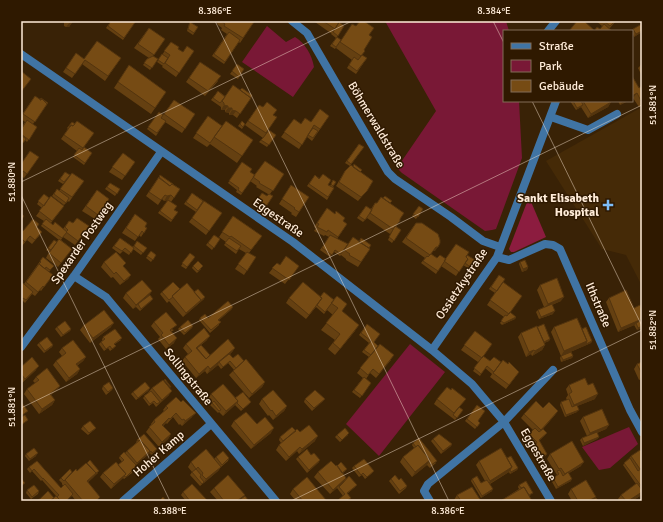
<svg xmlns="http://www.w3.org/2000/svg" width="663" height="522" font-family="Signika,sans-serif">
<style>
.built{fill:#452a07}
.green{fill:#791836}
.forest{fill:#8c1c3f}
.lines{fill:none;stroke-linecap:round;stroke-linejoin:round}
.street{stroke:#4074a4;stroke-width:8}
.wall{fill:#654011}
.shaded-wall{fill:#53340e}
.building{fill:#764b14;stroke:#53340e}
.ticks{fill:none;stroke:#ffecd8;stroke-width:1;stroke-opacity:0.45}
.poi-dot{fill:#7ebef9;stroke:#2f1900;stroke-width:1.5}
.labels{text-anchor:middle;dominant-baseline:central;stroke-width:3;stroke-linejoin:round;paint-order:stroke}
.street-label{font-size:12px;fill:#ffecd8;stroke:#2f1900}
.poi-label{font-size:12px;font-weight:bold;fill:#ffecd8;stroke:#2f1900;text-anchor:end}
.neatline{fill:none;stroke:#ffecd8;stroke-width:1.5}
.ticks-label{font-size:10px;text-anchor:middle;fill:#ffecd8}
</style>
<rect width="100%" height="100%" fill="#392206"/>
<!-- built -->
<path class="built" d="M642,107V286L626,255L602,249L546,161Z"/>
<!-- green -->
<path class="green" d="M385,21H506L509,31H504V101H519L522,158L496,229L492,230L485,231L402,173L397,168L436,111Z
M267,26L286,42L295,37C305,43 312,55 314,67L293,97L242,62Z
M410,344L445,372L379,456L346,424Z
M629,427L638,444L610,468L599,470L582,447Z"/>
<!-- forest -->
<path class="forest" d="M529,197L546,237L514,252H511L509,249Z"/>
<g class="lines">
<!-- street -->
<path class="street" d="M292,21L307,33L378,155L388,172L395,179L451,217L483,241L500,247
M548,31L556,21
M21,54L293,242L432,350L472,384L504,422L551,501
M551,117L588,130L617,114
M497,257L509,260L545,244L553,245L560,249L630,410L642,432
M74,276L106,297L276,501
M21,347L74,276L161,152
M432,350L497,257L556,101
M123,501L211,424
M430,501L424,491L428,484L504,422L553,370"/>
</g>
<!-- wall -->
<path class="wall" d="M62,21H73L69,27H66L64,26V22Z
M111,21H136L123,40L106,28Z
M219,21H253L254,22L240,43L239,42L224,64L212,56L227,34L221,30L222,28L218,25L217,23Z
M316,21H340L339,22L344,26L337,37L341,40L369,35L360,57L367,58L356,74L347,68L352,60L336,48L341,40L335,49L330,46L336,38L331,34H332L315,22Z
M596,21H616L609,29L602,26Z
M190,22L198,27L193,35L187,31L189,24Z
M642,24V32L634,37L632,31L633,29Z
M149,28L165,39L153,56L158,59L150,70L143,65L147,59L149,58L134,48Z
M171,42L178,49L183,52L194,51L176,77L162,67L167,60L163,66L157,62Z
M76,53L84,59L121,58L105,81L82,64L72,78L63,72Z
M200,62L218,81L205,96L186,82Z
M237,64L244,69L238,79L230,74Z
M129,65L166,92L151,114L114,88Z
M642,65V76L638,68L640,66Z
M632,76L639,88L642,86V105L639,107L633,98L632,99Z
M240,90L252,95L237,118L233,115H229V113L225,112V110H221V107L211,100L218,91L225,96Z
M35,96L40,100L48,103L33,124L37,127L27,142L25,140L21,145V129L25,122L21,119V116Z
M174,100L195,114L182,133L165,122L156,136L147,129L159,112L163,115Z
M570,101H611V102L608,107L588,118L581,107L576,110Z
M618,101H628L620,105Z
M259,105L273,115L268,130L276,135L267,147L259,142L263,138L245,125Z
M208,116L222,126L253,140L237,163L210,144L207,147L193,138Z
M329,116L312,141L307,137L309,133L299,149L281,137L294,119L301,124L311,122Z
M242,121L245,124L242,129L238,126Z
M72,122L75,124L94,133L82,150L92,153L84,165L73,157L77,151L61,139L68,129L67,128Z
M359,144L364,147L350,166L345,163Z
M123,153L135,162L122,180L109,172Z
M39,157L24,178L21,176V164Z
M242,162L250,172L255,175L284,174L270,194L273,196L263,211L254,204L262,193L267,196L268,194L256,187L257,186L250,181L241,195L236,192L237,190L228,183Z
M345,171L360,172L367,191L358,201L336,186Z
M65,172L70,175L84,181L69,202L68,201L64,205L52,196L57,189L59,191L68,178L63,184L58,181Z
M160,175L180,189L171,202L168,200L164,201L162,199L158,205L146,196Z
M315,175L330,186L333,180L336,182L333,187L334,188L327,200L307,186Z
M110,183L120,189L115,196L105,189Z
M291,185L309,197L296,217L291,214L292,213L279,204Z
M97,190L109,199L95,219L82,211Z
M192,193L222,213L206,235L189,222L198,210L196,212L184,204Z
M44,194L49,198L64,206L51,223L53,225L63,229L69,221L73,223L89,226L75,245L63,237L65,234L61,240L72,249L58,267L46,258L49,252L46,250L48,248L57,242L59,240L41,226L44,221L36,216L42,208L37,204Z
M168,200L174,210L178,212L171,222L158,213Z
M375,203H390L400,219L396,226L401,230L392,243L388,240L392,231L390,234L367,218L363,222L357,218L366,206L371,209Z
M419,206L423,209L416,219L412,216Z
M327,208L347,224L337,239L348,244L370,249L358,267L346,260V259L341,255L340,256L334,252L330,257L320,250L329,237L325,235L324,236L314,231L316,228L314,227Z
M135,214L145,227L147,228L141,237L139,235L135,241L122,233Z
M233,216L262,236L249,253L256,257L244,275L235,269L246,253L239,249L236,254L224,245L226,242L219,237Z
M416,223L435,251H433L431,254L437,258L446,259L466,257L470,268H468L463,265L456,276L441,266L436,274L421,263L425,258L402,242Z
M37,227L39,236L32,244L27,240L22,246L21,245V230L23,231Z
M214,235L220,239L212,250L206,245Z
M120,238L133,247L137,241L147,248L141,255L133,249L129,255L123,251L120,254L112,248Z
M151,251L156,255L151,262L146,258Z
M190,253L195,257L186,269L181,266Z
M43,257L54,266L49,272L53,275L41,291L40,290L35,296L32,294L25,303L22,300L21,301V283L24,284Z
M104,262L124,267L131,275L128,279L120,285L113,277L111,278L101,267Z
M520,262L528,267L527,270L522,272L519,264Z
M277,263L280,265L299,266L285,284L269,273Z
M193,266L201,269L197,273L192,268Z
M499,275L503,282L510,313L516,317L515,319L502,325L500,323L504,317L487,305L495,293L489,289Z
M540,285L561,301L552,305L553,314L539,319L536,312L538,310L544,307L537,290Z
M180,289L194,292L204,299L183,317L169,301L167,303L160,294L162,292Z
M324,292L342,311L355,331L335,355L328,349L335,340L321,330L333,315L327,310L324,314L316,307L306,319L286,303L289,298L320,297Z
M126,293L150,295L151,301L140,311L136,307L133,309L123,298Z
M609,298L634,308L642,310V328L637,330L634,325L618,332L606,302Z
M232,309L219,320V325L210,333L199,320L200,318H208Z
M154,322L174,330L171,332L174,343L166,349L158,339L160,337L151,326Z
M367,324L374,343L391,360L376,378L370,373L366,379L371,383L360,398L352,392L363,378L357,373L369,357L362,352L369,343L359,335Z
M83,326L111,327L90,343L80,330Z
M193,326L192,328L184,335L178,329L180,327Z
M57,327L71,329L70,331L61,337L55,329Z
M554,327L582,329L592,341L591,343L561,356L551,332Z
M475,331L483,356L490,361L501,362L519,372L506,389L490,377L492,374L485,368L480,376L473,371L482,358L478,362L461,350Z
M521,333L550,339L549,341L544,343L545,345L542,350L532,356L531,354L526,357L518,337Z
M103,337L121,340L115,344L114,348L110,351L108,348L104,351L99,344L103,340H102Z
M207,340L201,345L210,355L235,348L232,352L230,354L233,358L244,361L265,382L262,387L249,398L229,375L234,370L228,363L221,369L218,365L207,374L205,371L196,378L182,361L185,357L188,354L183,348L186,344Z
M39,343L53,345L52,347L44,353L37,345Z
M62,348L86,357L83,361L77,366L80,369L77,374L66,382L53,365L56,361L62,356L59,352Z
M561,356H573L572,358L561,362L560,358Z
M642,362V380H639L634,369L637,364Z
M21,367L36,370L22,383H21Z
M36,377L60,386L57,390L51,395L55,400L52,405L39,414L24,394L27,389L35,383L33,381Z
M569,385H588L595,399L577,406V412L565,417L560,405L561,402L567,400L566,398L568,395L566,389Z
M103,386L113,388L112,390L106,395L102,389Z
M150,388L148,391L136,400L131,394L133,392Z
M152,388H170L169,395L156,407L153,403L149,406L143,398Z
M211,394L235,398L249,404L241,411L235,405L223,416L219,412L218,413L210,405L212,403L208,399Z
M262,399L287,406L284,411L273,420L269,415L268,416L259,404Z
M305,399L323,401L312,411L304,402Z
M437,399L459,407L463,410L455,420L434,404Z
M477,405L478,421L480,423L475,429L465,421Z
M166,406L192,417L182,426L180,424L179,425L173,417L167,424L166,423L163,426L171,434L168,439L159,447L146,432L151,425V424L154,420L164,411L163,410Z
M543,408L555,415L543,429L545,435L539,441L547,454L545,456L539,460L535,453L536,449L534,446L535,444L527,437L533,430L521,418L524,414Z
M583,417L609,425L606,429L597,433L599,437L597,439L583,446L580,440L582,438L587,436L580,421Z
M234,421L257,424L271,433L251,449L231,426Z
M83,426L96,428L94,430L88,435L81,429Z
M296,431L300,432L315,441L299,454L297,451L286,461L276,450L279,445L281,443L279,440L280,437Z
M337,435H348L340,442L335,437Z
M433,439L452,444L451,446L441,454L431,441Z
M137,440L156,451L151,455L150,453L135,466L132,473L124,479L123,478L111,489L100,477L103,473L118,465L122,462L119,458L120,456L125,453L127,451L136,443Z
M413,443L436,463L430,468L427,465L412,477L400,462L403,457L414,448L412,445Z
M642,452V492L640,496L632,501H620L618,499L621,495L636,484L623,465L631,456Z
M26,454L36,456L29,461L25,456Z
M550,454L581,466L569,473L571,481L556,489L551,480L553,478L557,475L547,459Z
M311,455L319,462L307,473L296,459L298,457Z
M216,457L229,458L228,461L221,467L218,471L200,486L190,475L192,472L188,467L191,462L214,459Z
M507,458L518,468L517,470L510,474L509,472L490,484L492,491L481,498L471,481L472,479L481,483L485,481L476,465L479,461Z
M37,461L61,488L63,486L62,484V483L59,480L61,478L72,472L77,471L98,473L88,482L97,501H76L72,496L66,501H37L48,491L54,498L56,496L42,480L41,481L32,471L30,473L27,469L29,467Z
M336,466L345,471L343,473L346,478L355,487L347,494L349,500L348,501H337L343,496L337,488L330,494L314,477L318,472Z
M354,466L372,473L365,479L362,475L359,477L352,468Z
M391,479L399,480L407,486L406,488L399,494L389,481Z
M519,485L531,495L529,496L532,501H501L502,500L519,489L518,487Z
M214,488L245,495L243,497L248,500L247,501H218L210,492Z
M293,489L325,501H296L290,494Z
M571,489L594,499L598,501H572L568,494Z
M27,490L39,491L38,494L31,499L26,493Z
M183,492L208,501H186L181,495Z
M457,495L481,501H455L454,500Z"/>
<!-- shaded-wall -->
<path class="shaded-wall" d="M71,21H73L69,27H66Z
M642,31V32L634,37L636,34Z
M637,93L633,98L632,99V96Z
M623,101H628L620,105Z
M611,102L608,107L588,118L591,114Z
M224,105L228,106L225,110H221Z
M583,105L581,107L576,110L577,108Z
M228,108H232L229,113L225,112Z
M232,110L236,111L233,115H229Z
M171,195L168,200L164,201L167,196Z
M436,247H438L435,251H433Z
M528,267L527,270L522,272L523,269Z
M131,275L128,279L120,285L124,281Z
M152,291L149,296L138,304L133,309L136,305Z
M205,297L204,299L183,317L186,313Z
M564,297L561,301L544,308L548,304Z
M153,299L151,301L140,311L141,309Z
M233,307L232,309L217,322L218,320Z
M555,311L553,314L539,319L541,317Z
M516,317L515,319L502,325L504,323Z
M642,319V322L636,323L635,325L618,332L621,328Z
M114,323L111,327L90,343L93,338Z
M359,325L355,331L335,355L340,349Z
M642,326V328L637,330L638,328Z
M71,329L70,331L61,337L63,335Z
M210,336L207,340L195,350L196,348Z
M177,338L174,343L166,349L169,345Z
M550,339L549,341L540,345L542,343Z
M587,341H592L591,343L561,356L564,351Z
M53,345L52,347L44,353L45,351Z
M545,345L542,350L532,356L535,351Z
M235,348L232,352L220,363L219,362L218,365L207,374L210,369Z
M534,350L531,354L526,357L529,352Z
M573,356L572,358L561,362L563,360Z
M86,357L83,361L73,369L76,364Z
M39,366L36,370L22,383L25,379Z
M208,366L205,371L196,378L199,374Z
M80,369L77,374L66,382L69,378Z
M642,376V380H639Z
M265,382L262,387L249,398L252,394Z
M60,386L57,390L47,398L50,394Z
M150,388L148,391L136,400L138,398Z
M172,391L169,395L156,407L162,400Z
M598,394L595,399L570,409L574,405Z
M325,399L323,401L312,411L314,408Z
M55,400L52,405L39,414L42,409Z
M238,401L235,405L223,416L226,411Z
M287,406L284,411L273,420L276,416Z
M579,410L577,412L565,417L566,415Z
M558,411L555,415L538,434L541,430Z
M196,413L192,417L182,426L185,421Z
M169,418L166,423L159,429L162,425Z
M609,425L606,429L587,437L590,433Z
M274,428L271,433L251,449L254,445Z
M171,434L168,439L159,447L162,442Z
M318,436L315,441L299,454L302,449Z
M599,437L597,439L583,446L584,443Z
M452,444L451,446L441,454L443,451Z
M300,447L297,451L286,461L289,457Z
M150,451H151L150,453L134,467L137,463Z
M38,453L36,456L29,461L30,459Z
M320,460L319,462L307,473L309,470Z
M430,460L427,465L412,477L415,472Z
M584,462L581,466L561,478L565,474Z
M221,467L218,471L203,484L206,479Z
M512,467L509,472L487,485L490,481Z
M518,468L517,470L510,474L511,472Z
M99,471L93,478L84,486L87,481Z
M126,474L123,478L111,489L114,484Z
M346,478L343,483L339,487L338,486L337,488L330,494L333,490Z
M572,479L571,481L556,489L558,487Z
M493,489L492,491L481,498L482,496Z
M642,492L640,496L632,501H628Z"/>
<!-- building -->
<path class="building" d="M111,21H136L124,38L108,26Z
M221,21H253L254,22L243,38L224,26L225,24Z
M323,21H340L335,29Z
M360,21H364L374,28L369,35L372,37L364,50L365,51L361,56L340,42L352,24L356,26Z
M577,21H584L594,30L593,31H569Z
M604,21H615L610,26Z
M190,22L198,27L194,33L188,29Z
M339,22L344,26L338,36L333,32Z
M604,24L612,31H594L597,27L600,29Z
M642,24V31L636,34L633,29Z
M149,28L165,39L154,55L138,44Z
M229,32L240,40L225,62L214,54Z
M337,37L341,40L336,47L332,44Z
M97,41L121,58L108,76L85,60L75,74L66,68L76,53L84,59Z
M171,42L179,47L178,49L183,52L187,46L194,51L179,73L165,63L170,55L164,51Z
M162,54L168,58L164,64L158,60Z
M362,55L367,58L357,71L349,65L354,57L358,60Z
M153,56L158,59L152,68L144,63L147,59Z
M200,62L221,76L208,91L189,78Z
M237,64L244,69L239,77L232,71Z
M129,65L166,92L155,108L118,82Z
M642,65V70L640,66Z
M21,71L31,79L21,92Z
M632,76L639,88L642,86V103L637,93L632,96Z
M233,85L251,98L240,114L236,111L232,110V108H228V106L224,105V103L222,101Z
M242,88L252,95L251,98L240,90Z
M218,91L225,97L220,103L213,98Z
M35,96L41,100L42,99L47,104L35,122L23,114Z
M41,98L48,103L47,104L42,99L41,100H40Z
M174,100L195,114L185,129L164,114Z
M573,101H581L583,105L577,108Z
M583,101H611V102L591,114Z
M267,102L277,110L273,115L277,117L266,133L248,121L259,105L263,107Z
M320,109L329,116L320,129L314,125L302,145L284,132L294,119L301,124L305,118L311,122Z
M159,112L163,115L161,118L166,121L157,133L148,127Z
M208,116L222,126L210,143L196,133Z
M27,120L37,127L29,140L21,134V130Z
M77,121L94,133L83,148L64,135L71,125L73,126Z
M226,121L253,140L242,156L214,137Z
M242,121L245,124L243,127L240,124Z
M72,122L75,124L73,126L71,125L70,127L69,126Z
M313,128L318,131L313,138L308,135Z
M269,130L276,135L269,145L261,140L263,138Z
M21,135L26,139L23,143L21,141Z
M359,144L364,147L351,164L347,161Z
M84,147L92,153L85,163L74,155L79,148L82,150Z
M30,151L39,157L27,174L23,171L21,174V164Z
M123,153L135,162L125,176L112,167Z
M265,161L284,174L273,191L259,183L260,182L253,177Z
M242,162L252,169L250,172L255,175L242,193L238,190L239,188L229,181Z
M354,164L362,170L360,172L353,167Z
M351,165L373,181L367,191L361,197L339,182L345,171Z
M65,172L70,175L64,182L60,179Z
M72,173L84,181L72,197L60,189Z
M323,174L331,180L328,185L334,188L328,197L309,184L315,175L319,179Z
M160,175L173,184H172L170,186L159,178Z
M159,177L170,186L172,184L180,189L174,198L171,195L167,196L165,195L161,200L149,192Z
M333,180L336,182L333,186L331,184Z
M110,183L120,189L117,194L107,187Z
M291,185L309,197L299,212L294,209L295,208L282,199Z
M57,189L69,198L66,203L54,194Z
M97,190L109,199L98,215L86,206Z
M192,193L203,201L197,210L186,202Z
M262,193L267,196L269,194L273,196L265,208L256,202Z
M44,194L49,198L44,206L38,201Z
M51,196L64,206L52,221L39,211Z
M385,196L392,201L390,203L383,198Z
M381,197L404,213L400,219V221L393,229L370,213L375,203H377Z
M168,200L177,206L174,210L178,212L172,220L160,211Z
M204,201L222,213L209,231L192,218Z
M366,206L372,210L365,220L359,216Z
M419,206L423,209L418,217L413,214Z
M327,208L335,214L336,211L345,218L343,221L347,224L338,237L328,230L327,232L317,227L319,224L317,223Z
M21,214L24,216L21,220Z
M135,214L147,223L145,227L147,228L144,233L142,231L138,237L126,228Z
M233,216L262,236L251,250L231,236L230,237L222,232Z
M77,218L89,226L78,241L66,232L68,230L65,227L69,221L73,223Z
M33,219L39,224L37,227L42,232L35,240L30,236L25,242L21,238V230L23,231Z
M46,219L53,225L55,222L67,232L62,238L42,224Z
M416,223H422L438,234L440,240V243L438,247H436L430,255L406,238Z
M395,226L401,230L394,241L389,237Z
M214,235L220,239L214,248L208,243Z
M330,235L348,244L341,254L335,250L332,255L322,248Z
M353,237L370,249L361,262L349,255L350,254L344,250Z
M120,238L134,248L131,253L125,248L122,251L114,246Z
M229,238L241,246L237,251L225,243Z
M361,238L371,245L369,248L359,242Z
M59,239L72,249L61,263L49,253Z
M54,240L57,242L51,250L48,248Z
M137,241L147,248L143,253L134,246Z
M456,244L469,252L466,257L468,259L459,272L444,261Z
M151,251L156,255L153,260L147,256Z
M116,252L126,263L123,266L131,275L124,281L116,272L114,274L104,262Z
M247,252L256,257L247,271L238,264Z
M190,253L195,257L187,267L182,263Z
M431,254L437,258L440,255L446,259L438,271L423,261L427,256L428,257Z
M467,255L475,260L472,266H469L465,263L468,259L466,257Z
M286,256L299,266L289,280L272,268L277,263L280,265Z
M43,257L54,266L50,270L46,267L45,269L39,264L41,262L40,261Z
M525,260L528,267L523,269L520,262Z
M198,261L203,266L198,271L193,266Z
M39,264L53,275L44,287L43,286L38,292L26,282Z
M499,275L505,279L497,291L491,287Z
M557,278L564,297L548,304L540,285Z
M142,280L152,291L136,305L126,293Z
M173,282L180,289L172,296L173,297L169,300L162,292Z
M303,282L322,298L309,315L289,298Z
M503,282L522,296L509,314L490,300Z
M21,283L24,284L33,292L26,300L23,298L21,300Z
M187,283L201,300L186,313L172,296Z
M198,289L205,297L199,302L201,300L194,292Z
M626,290L634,308L640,305L642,310V319L621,328L609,298Z
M324,292L334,300L325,312L317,305L322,298L320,297Z
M150,295L153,299L141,309L138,304Z
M337,296L347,304L342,311L359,325L340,349L333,343L340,334L326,323L338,308L331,303Z
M228,301L233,307L218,320L221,322L211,330L200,318L205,314L208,318Z
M552,304L555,311L541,317L538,310Z
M104,310L114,323L93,338L83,326Z
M166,312L177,325L170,330L177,338L169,345L161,335L163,333L154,322Z
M510,312L516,317L504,323L501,321L505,315L507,316Z
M577,318L587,341L564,351L554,327Z
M188,320L193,326L185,333L180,327Z
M642,320V326L638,328L636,323Z
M65,321L71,329L63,335L57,327Z
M367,324L380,334L374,342L378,346L371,355L364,350L371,341L361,333Z
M544,324L550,339L544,342L537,327Z
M537,326L545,345L535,351L534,350L529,352L521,333Z
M586,327L592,341L586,344L587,341L582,329Z
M204,328L210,336L196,348L206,359L228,339L235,348L210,369L208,366L199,374L185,357L192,351L186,344Z
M115,329L122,338L114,344L116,346L112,349L110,346L106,349L101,342L105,339L103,337Z
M475,331L492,344L482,358L464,345Z
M47,337L53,345L45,351L39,343Z
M73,340L86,357L76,364L80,369L69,378L56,361L66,353L62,348Z
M380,344L394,355L379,374L373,369L368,375L360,368Z
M201,345L210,355L206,359L197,348Z
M571,352L573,356L563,360L561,356Z
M229,354L233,358L238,354L244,361L236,368L230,361L223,367L219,362Z
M483,356L490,361L494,357L501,362L494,372L487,366L481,374L474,368Z
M32,357L39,366L25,379L21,374V367Z
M246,359L265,382L252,394L233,371Z
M503,360L508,364L509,362L519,372L509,385L493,373Z
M642,362V374L637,364Z
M47,368L60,386L50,394L55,400L42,409L27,389L39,380L36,377Z
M364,377L371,383L362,396L354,390Z
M585,378L588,385L593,383L598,394L574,405L569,394L572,392L569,385Z
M165,379L171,387H170L164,380Z
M163,380L172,391L162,400L152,388Z
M109,382L113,388L108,392L103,386Z
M145,382L150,388L138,398L133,392Z
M223,384L238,401L226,411L211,394Z
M447,387L451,390L452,388L466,399L454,413L437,399Z
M273,390L287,406L276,416L272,410L271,411L262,399Z
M315,390L325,399L314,408L305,399Z
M151,391L160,402L157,404L154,401L150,404L144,396Z
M243,392L251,402L243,409L237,403L238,401L235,398Z
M176,397L181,402L183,400L196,413L185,421L184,419L182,420L176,413L170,419L169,418L162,425L171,434L162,442L149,427L155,422L154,420L168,408L166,406Z
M569,399L572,407L577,405L579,410L566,415L561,402Z
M214,401L221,410L219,411L212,403Z
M536,401L543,408L549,402L558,411L541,430L524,414Z
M21,402L28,411L21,416Z
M477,405L485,411L478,421L480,423L477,427L467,419Z
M459,407L463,410L457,418L453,415Z
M602,409L609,425L590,433L583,417Z
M246,412L257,424L265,417L274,428L254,445L234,421Z
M25,415L28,420L21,425V417Z
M90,421L96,428L89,433L83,426Z
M309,425L318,436L302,449L300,447L289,457L279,445L297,429L300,432Z
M292,427L296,431L283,441L280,437Z
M345,428L349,433L342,440L337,435Z
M535,428L539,432L543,429L547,433L539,440L547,454L541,458L537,451V447L536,444L537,442L529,434Z
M597,432L599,437L584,443L582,438Z
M144,434L157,449L152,453L151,451L149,453L150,451L140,440L138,441L137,440Z
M439,434L452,444L443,451L433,439Z
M419,438L437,461L431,465L429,462L430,460L418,445L416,447L413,443Z
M140,440L150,451L137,463L127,451Z
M572,441L584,462L565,474L561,468L559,469L550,454Z
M418,445L430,460L415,472L403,457Z
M34,448L38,453L30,459L26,454Z
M501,448L512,467L490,481L479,461Z
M206,449L221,467L206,479L202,475L203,473L198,467L196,469L191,462Z
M307,449L311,455L314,453L320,460L309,470L298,457Z
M640,450L642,452V467L640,469L631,456Z
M223,451L229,458L222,465L216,457Z
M124,452L136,465L133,470L126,477L124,476L126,474L118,465L124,460L120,456Z
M511,456L518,468L511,472L510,470L512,467L507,458Z
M630,458L638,471L642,468V487L624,463Z
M364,459L374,471L367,477L363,473L361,475L354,466Z
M90,460L99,471L95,474L96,473L87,463Z
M37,461L61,488L65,484L73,494L66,501H61L57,497L59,495L43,478V479L34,469L32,471L29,467Z
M331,461L336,466L337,465L346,478L333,490L318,472Z
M116,462L126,474L114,484L103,473Z
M341,462L347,469L342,473L337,466Z
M86,463L96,473L87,481L100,497L96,501H83L65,480L76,469L77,471Z
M70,469L72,472L64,481L61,478Z
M196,469L201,475L200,477L204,482L202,484L192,472Z
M560,470L563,476L568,472L572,479L558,487L553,478L559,474L557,471Z
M228,475L245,495L237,501H224L214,488Z
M395,475L399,480L401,478L407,486L400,491L391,479Z
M349,476L357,485L347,493L351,498L347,501H337L345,494L339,487L343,483Z
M477,476L481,483L487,480L493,489L482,496L472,479Z
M307,477L326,500L325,501H303L293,489Z
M21,478L25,483L21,486Z
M586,480L596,497L588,501H578L571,489Z
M526,481L533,493L529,495L524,487L521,488L519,485Z
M637,483L642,490V492L628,501H626L621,495Z
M192,484L208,501H190L183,492Z
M34,485L39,491L32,497L27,490Z
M472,487L481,501H461L457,495Z
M524,487L532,501H503L502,500Z
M48,491L54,498L50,501H38Z
M56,496L61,501H50Z
M245,496L248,500L247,501H238Z
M163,497L166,501H159Z
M596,498L598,501H590Z"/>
<!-- ticks -->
<path class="ticks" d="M215,21L449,501M493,21L504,43M532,101L642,326M21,182L352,21M21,195L170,501M21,408L642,105M291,501L642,330"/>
<!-- markers -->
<path class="poi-dot" d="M606 199h4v4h4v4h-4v4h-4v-4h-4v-4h4z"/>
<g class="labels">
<!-- street labels -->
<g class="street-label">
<text transform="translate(376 125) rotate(59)">Böhmerwaldstraße</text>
<text transform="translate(278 218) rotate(35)">Eggestraße</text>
<text transform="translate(82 243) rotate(-55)">Spexarder Postweg</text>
<text transform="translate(462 284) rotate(-56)">Ossietzkystraße</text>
<text transform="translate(598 305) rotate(67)">Ithstraße</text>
<text transform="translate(188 377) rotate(51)">Sollingstraße</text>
<text transform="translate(159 454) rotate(-41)">Hoher Kamp</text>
<text transform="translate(538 455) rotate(60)">Eggestraße</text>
</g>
<!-- poi labels -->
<g class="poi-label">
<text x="599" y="198">Sankt Elisabeth<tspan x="599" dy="14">Hospital</tspan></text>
</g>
</g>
<!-- border -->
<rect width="663" height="522" fill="none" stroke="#2f1900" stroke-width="44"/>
<!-- legend -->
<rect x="503" y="30" width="130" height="72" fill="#2f1900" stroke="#826d56"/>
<rect x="511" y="43" width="20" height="6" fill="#4074a4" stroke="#826d56"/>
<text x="539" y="50" font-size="12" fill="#ffecd8">Straße</text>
<rect x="511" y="60" width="20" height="12" fill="#791836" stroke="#826d56"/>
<text x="539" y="70" font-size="12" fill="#ffecd8">Park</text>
<rect x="511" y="80" width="20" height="12" fill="#764b14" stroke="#826d56"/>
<text x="539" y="90" font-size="12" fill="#ffecd8">Gebäude</text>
<rect x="22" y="22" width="619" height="478" class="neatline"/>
<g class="ticks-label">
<text x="215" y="14">8.386°E</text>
<text x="494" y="14">8.384°E</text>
<text transform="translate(652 105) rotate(-90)" y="4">51.881°N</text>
<text transform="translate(11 182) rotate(-90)" y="4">51.880°N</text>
<text transform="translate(652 330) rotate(-90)" y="4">51.882°N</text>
<text transform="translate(11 407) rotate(-90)" y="4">51.881°N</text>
<text x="170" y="514">8.388°E</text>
<text x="448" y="514">8.386°E</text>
</g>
</svg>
